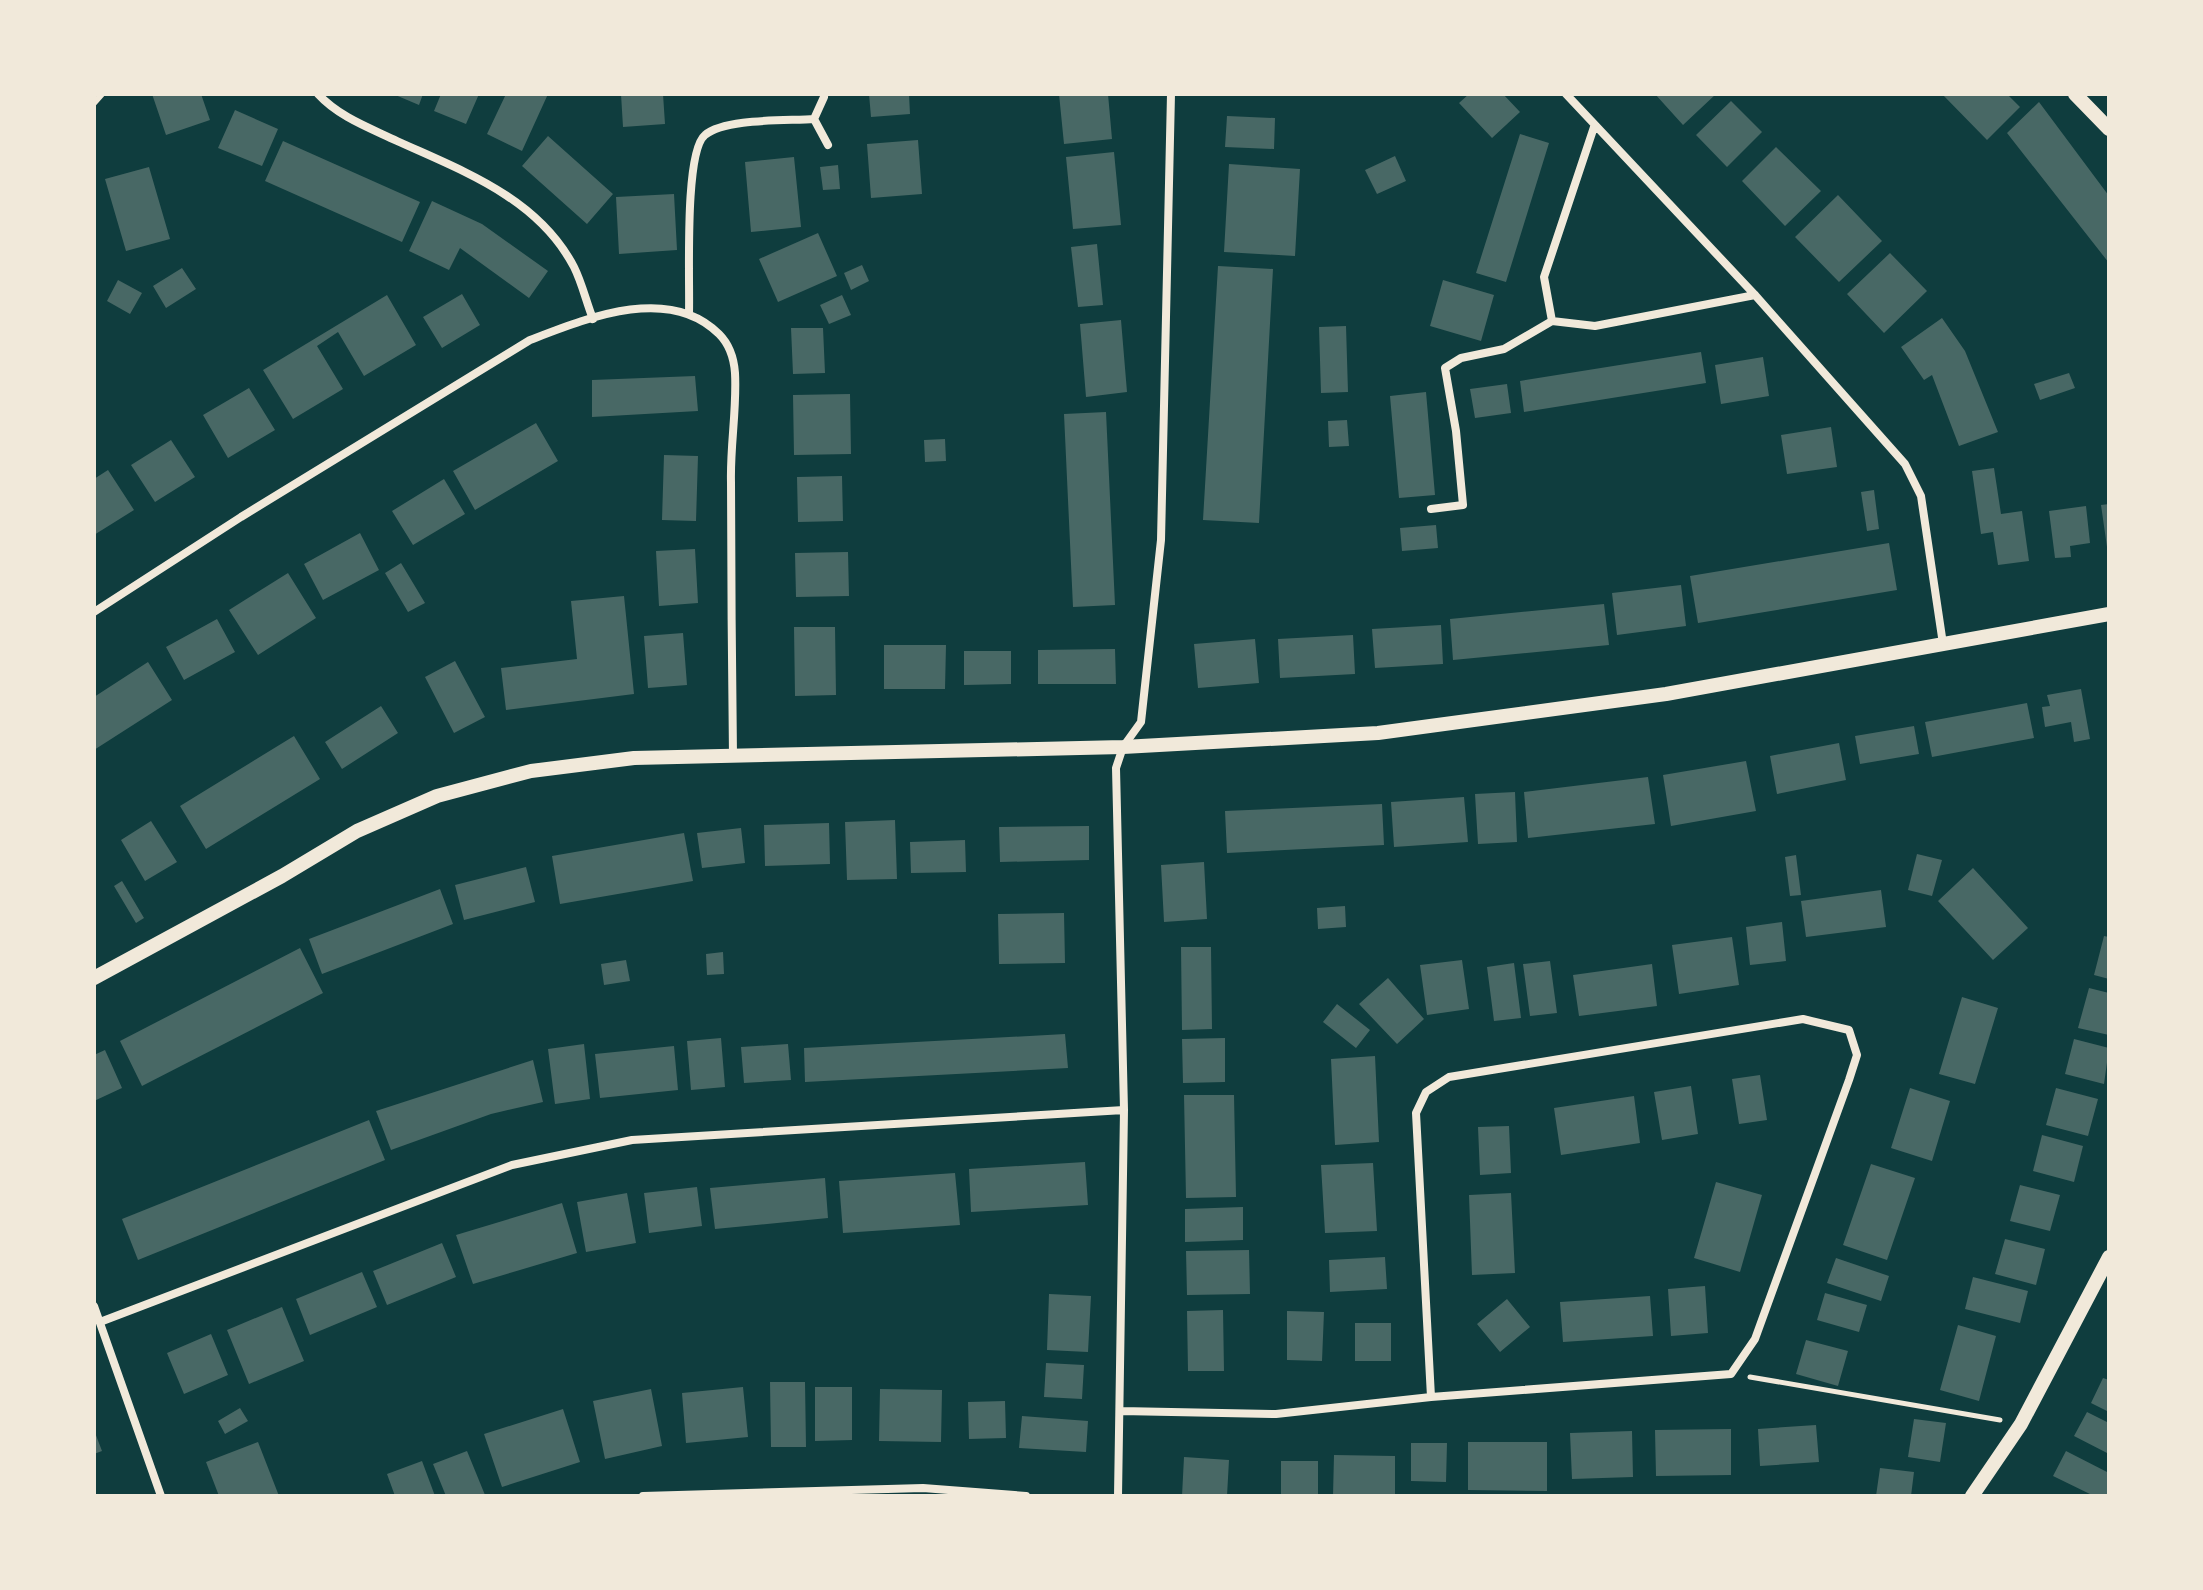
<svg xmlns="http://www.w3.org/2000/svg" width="2203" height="1590" font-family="Manrope,sans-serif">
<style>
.building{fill:#486865}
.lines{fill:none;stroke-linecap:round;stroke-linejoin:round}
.path{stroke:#f1e9da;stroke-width:5}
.service{stroke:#f1e9da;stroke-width:6}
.minor{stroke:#f1e9da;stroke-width:8}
.tertiary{stroke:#f1e9da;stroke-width:14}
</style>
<rect width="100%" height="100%" fill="#0f3d3e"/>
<!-- building -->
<path class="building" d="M152,94H201L210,120L166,135Z
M393,94H423L419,105Z
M441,94H479L466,124L434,111Z
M506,94H548L522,151L487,134Z
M621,94H663L665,124L623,127Z
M869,94H909L910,114L871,117Z
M1059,94H1108L1112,139L1064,144Z
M1469,94H1503L1520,112L1492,138L1459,103Z
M1655,94H1716L1683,125Z
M1942,94H2007L2020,107L1987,140Z
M1731,101L1762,132L1727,167L1696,135Z
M2039,102L2109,196V263L2007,133Z
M235,110L278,129L262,166L218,148Z
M1227,116L1275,118L1274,149L1225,147Z
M1520,134L1549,143L1506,282L1476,273Z
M548,136L613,194L587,224L522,166Z
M918,140L922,194L871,198L867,144Z
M283,141L420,202L402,242L265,181Z
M1776,147L1821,191L1785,226L1742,181Z
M1114,152L1121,225L1073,229L1066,157Z
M1395,156L1406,181L1377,194L1365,170Z
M794,157L801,227L751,232L745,162Z
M1229,164L1300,169L1295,256L1224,252Z
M838,165L840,189L823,190L820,167Z
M149,167L170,239L126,251L105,179Z
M674,194L677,250L619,254L616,197Z
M1838,195L1882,241L1839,282L1795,237Z
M432,201L482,224L548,271L529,298L460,248L449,270L409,251Z
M818,233L837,276L778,302L759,259Z
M1097,244L1103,305L1078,307L1071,247Z
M1890,253L1927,291L1884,333L1847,294Z
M862,265L869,281L851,290L844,273Z
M1218,266L1273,269L1259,523L1203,520Z
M182,268L196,289L166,308L153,286Z
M118,280L142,293L130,314L107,301Z
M1443,280L1494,295L1481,341L1430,326Z
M462,294L480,325L442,348L423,317Z
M387,295L416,345L364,376L338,332L317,346L343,389L293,419L263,370Z
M842,295L851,315L829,324L820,305Z
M1942,318L1965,351L1998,432L1959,446L1932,375L1924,380L1901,347Z
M1121,320L1127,392L1086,397L1080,324Z
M1346,326L1348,392L1321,393L1319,327Z
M791,328H823L825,373L793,374Z
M1701,352L1706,383L1524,412L1520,381Z
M1763,357L1769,396L1721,404L1715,365Z
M2069,373L2075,388L2040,400L2034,384Z
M695,376L698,411L592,417V380Z
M1507,384L1511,413L1475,418L1470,389Z
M249,388L275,430L228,458L203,415Z
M1426,392L1435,495L1399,498L1390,396Z
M850,394L851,454L794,455L793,395Z
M1106,412L1115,605L1073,607L1064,414Z
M1347,420L1349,446L1329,447L1328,421Z
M536,423L558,461L475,510L453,471Z
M1831,427L1837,467L1787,474L1781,435Z
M945,439L946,461L925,462L924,440Z
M171,440L195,477L155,502L131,465Z
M664,455L698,456L696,521L662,520Z
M1994,468L2001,514L2022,511L2029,561L1998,565L1993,532L1981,534L1972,471Z
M108,470L134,510L94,535V479Z
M842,476L843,521L798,522L797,477Z
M444,479L465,514L413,545L392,511Z
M1874,490L1879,529L1867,531L1861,492Z
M2109,504V547H2107L2101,505Z
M2086,506L2090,543L2070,546L2071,557L2055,558L2049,511Z
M1436,525L1438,548L1402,551L1400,528Z
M360,533L379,570L323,600L304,564Z
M1889,543L1897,590L1698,623L1690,576Z
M695,549L698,603L659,606L656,551Z
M848,552L849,596L796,597L795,553Z
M401,563L425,603L408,612L385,573Z
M288,573L316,618L258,655L229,610Z
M1681,585L1686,626L1617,635L1612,593Z
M624,596L634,694L506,710L501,668L577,659L571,601Z
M1604,604L1609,645L1453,660L1450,619Z
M217,619L235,652L184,680L166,647Z
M1441,625L1443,664L1375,668L1372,629Z
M794,627H835L836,695L795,696Z
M683,633L687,685L648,688L644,636Z
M1353,635L1355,674L1280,678L1278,639Z
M1255,639L1259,683L1198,688L1194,644Z
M884,645H946L945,689H884Z
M1115,649L1116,684H1038V650Z
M964,651H1011V684L964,685Z
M455,661L485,717L454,733L425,677Z
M148,662L172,700L94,750V697Z
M2081,689L2090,739L2074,742L2071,722L2045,727L2042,707L2050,706L2047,695Z
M2027,703L2034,738L1932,757L1925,722Z
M381,706L398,733L342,769L325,742Z
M1914,726L1919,754L1860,764L1855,736Z
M294,736L320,779L206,849L180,806Z
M1839,743L1846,780L1777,794L1770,756Z
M1746,761L1756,811L1671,826L1663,775Z
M1648,777L1655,824L1528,838L1524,792Z
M1515,792L1517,842L1478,844L1475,794Z
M1464,797L1468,842L1394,847L1391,802Z
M1382,804L1384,845L1227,853L1225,811Z
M895,820L897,879L847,880L845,822Z
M151,821L177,862L145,881L121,840Z
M829,823L830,864L765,866L764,825Z
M1089,826V860L1000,862L999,827Z
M741,828L745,863L702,868L697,833Z
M684,833L693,881L560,904L552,856Z
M965,840L966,872L911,873L910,842Z
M1917,854L1942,860L1932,896L1908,890Z
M1796,855L1801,895L1790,896L1785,857Z
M1204,862L1207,919L1164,922L1161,865Z
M526,867L535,902L464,920L455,885Z
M1973,868L2028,928L1993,960L1938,901Z
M122,881L144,918L136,923L114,886Z
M440,889L453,924L322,974L309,939Z
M1881,890L1886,927L1806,937L1801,901Z
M1345,906L1346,927L1318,929L1317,908Z
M1064,913L1065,963L999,964L998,914Z
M1782,922L1786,961L1750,965L1746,927Z
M2104,936L2109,937V979L2094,975Z
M1732,937L1739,985L1679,994L1672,945Z
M1181,947H1211L1212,1029L1182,1030Z
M300,948L323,993L142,1086L120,1041Z
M723,952L724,974L707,975L706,954Z
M626,960L630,981L604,985L601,964Z
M1462,960L1469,1009L1427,1015L1420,965Z
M1550,961L1557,1013L1530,1016L1523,964Z
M1514,963L1521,1018L1494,1021L1487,967Z
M1652,964L1657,1006L1579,1016L1573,975Z
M1388,978L1424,1019L1397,1044L1359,1004Z
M2089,988L2109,993V1035L2078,1028Z
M1962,997L1998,1008L1975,1084L1939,1074Z
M1337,1004L1370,1030L1356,1048L1323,1022Z
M1065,1034L1068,1068L805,1082L804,1048Z
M721,1038L725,1087L691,1090L687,1041Z
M1225,1038V1082L1183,1083L1182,1039Z
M2074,1039L2109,1048L2104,1084L2065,1074Z
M584,1044L590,1099L555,1104L548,1049Z
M788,1044L791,1080L744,1083L741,1047Z
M674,1046L678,1090L600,1098L595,1054Z
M105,1050L122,1088L94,1101V1055Z
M1375,1056L1379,1142L1335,1145L1331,1059Z
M533,1060L543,1102L491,1114L391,1150L376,1111Z
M1760,1075L1767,1120L1739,1124L1732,1079Z
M1691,1086L1698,1134L1662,1140L1654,1092Z
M1910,1088L1950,1101L1932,1161L1891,1148Z
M2056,1088L2098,1099L2088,1136L2046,1125Z
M1184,1095H1234L1236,1197L1186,1198Z
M1634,1096L1640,1143L1561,1155L1554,1108Z
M369,1120L385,1160L138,1260L122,1219Z
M1509,1126L1511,1173L1480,1175L1478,1127Z
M2042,1135L2083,1146L2074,1182L2033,1171Z
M1085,1162L1088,1205L971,1212L969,1169Z
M1373,1163L1377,1231L1325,1233L1321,1165Z
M1871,1164L1915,1178L1887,1260L1843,1245Z
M955,1173L960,1225L843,1233L839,1181Z
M825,1178L828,1218L715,1229L710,1188Z
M1716,1182L1762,1195L1740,1272L1694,1258Z
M2020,1185L2060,1195L2050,1231L2010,1221Z
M697,1187L702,1226L649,1233L644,1193Z
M627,1193L636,1243L586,1252L577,1202Z
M1511,1193L1515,1273L1472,1275L1469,1195Z
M562,1203L577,1253L473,1284L456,1235Z
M1243,1207V1240L1185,1242V1209Z
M2005,1239L2045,1249L2036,1285L1995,1274Z
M442,1243L456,1277L387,1305L373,1271Z
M1249,1250L1250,1294L1187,1295L1186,1251Z
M1385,1257L1387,1289L1330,1292L1329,1260Z
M1836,1258L1889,1276L1881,1301L1827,1283Z
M362,1272L377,1307L310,1335L296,1299Z
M1973,1277L2028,1291L2020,1323L1965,1309Z
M1705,1286L1708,1333L1671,1336L1668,1289Z
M1825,1293L1867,1305L1859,1332L1817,1320Z
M1049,1294L1091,1296L1088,1352L1047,1350Z
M1650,1296L1653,1336L1563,1342L1560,1302Z
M1507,1299L1530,1327L1500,1352L1477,1324Z
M282,1307L304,1361L249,1384L227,1330Z
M1223,1310L1224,1371H1188L1187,1311Z
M1287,1311L1324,1312L1322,1361L1287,1360Z
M1355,1323H1391V1361H1355Z
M1958,1325L1996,1336L1979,1401L1940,1390Z
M211,1334L228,1375L184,1394L167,1353Z
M1806,1340L1848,1351L1838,1386L1796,1374Z
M1046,1363L1084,1365L1082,1399L1044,1397Z
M2103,1378L2109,1380V1412L2091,1403Z
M770,1382H805L806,1447H771Z
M743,1387L748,1437L686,1443L682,1393Z
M815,1387H852V1440L815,1441Z
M651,1389L662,1446L605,1459L593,1401Z
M880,1389L942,1390L941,1442L879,1441Z
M1005,1401L1006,1438L969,1439L968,1402Z
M240,1408L248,1421L225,1434L218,1421Z
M563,1409L580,1462L502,1487L484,1434Z
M2087,1412L2109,1423V1454L2074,1436Z
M1022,1416L1088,1421L1086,1452L1019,1448Z
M1914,1419L1946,1423L1940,1462L1908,1457Z
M1816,1425L1819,1462L1760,1466L1758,1429Z
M1731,1429V1475L1656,1476L1655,1430Z
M94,1430L102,1451L94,1454Z
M1632,1431L1633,1477L1572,1479L1570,1433Z
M258,1442L279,1496H219L206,1462Z
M1468,1442H1547V1491L1468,1490Z
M1411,1443H1447L1446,1482L1411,1481Z
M467,1451L485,1495L446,1496L433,1464Z
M2066,1451L2109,1473V1496H2094L2053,1476Z
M1334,1455L1395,1456V1496H1333Z
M1184,1457L1229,1460L1227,1496H1182Z
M422,1461L435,1496H395L387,1474Z
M1281,1461H1318V1496H1281Z
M1880,1468L1914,1472L1911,1496H1876Z"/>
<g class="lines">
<!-- path -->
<path class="path" d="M1750,1377L2000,1420"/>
<!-- service -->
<path class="service" d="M94,103L102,94"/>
<!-- minor -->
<path class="minor" d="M318,94C339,117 370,128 397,141C463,171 538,198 574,267C582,283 586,301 593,319
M1566,94L1755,295L1905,464L1921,496L1943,644
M824,97L814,119L828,145
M1594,127L1544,277L1552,321L1595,326L1755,295
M689,313C690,281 684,152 705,135C725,118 787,121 814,119
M1431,509L1463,505L1456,431L1445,368L1461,358L1504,349L1552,321
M94,612L241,517L530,340C587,318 669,284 719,334C729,344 734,359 735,373C737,409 730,446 731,482C731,573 732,665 733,756
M94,1306L161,1496
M100,1322L512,1165L632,1140L1124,1110
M1121,1411L1276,1414L1431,1397L1731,1374L1755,1339L1849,1080L1857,1055L1849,1030L1803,1019L1449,1077L1426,1092L1416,1113L1431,1397
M643,1496L923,1488L1026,1496
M1118,1496L1124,1110L1116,768L1123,747L1141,722L1161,540L1171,94"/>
<!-- tertiary -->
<path class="tertiary" d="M2075,94L2109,129
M94,978L282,876L357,831L437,796L531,771L634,758L1123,747L1378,733L1666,694L2109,614
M1972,1496L2021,1424L2109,1257"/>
</g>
<!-- border -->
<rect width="2203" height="1590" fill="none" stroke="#f1e9da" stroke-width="192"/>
</svg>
